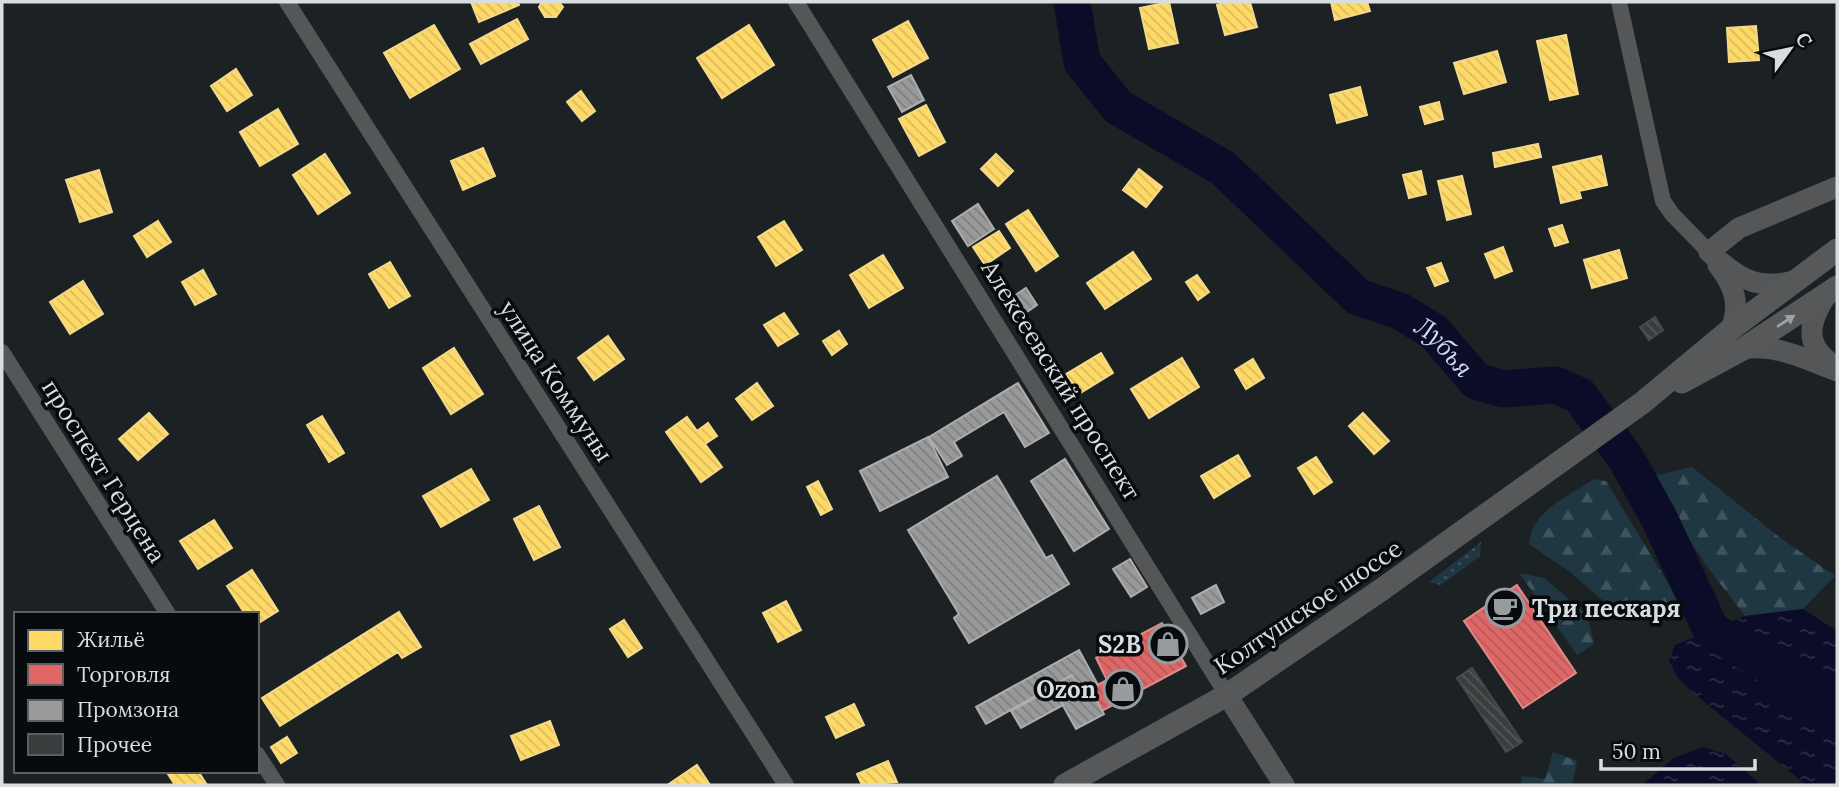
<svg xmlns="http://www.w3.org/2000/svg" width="1839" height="787" font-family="Lora,serif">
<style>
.grass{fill:url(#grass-dots)}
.forest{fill:url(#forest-firs)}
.water{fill:url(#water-ripples)}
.homes{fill:url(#homes-back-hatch);stroke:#f3da8b;stroke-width:2}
.shops{fill:url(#shops-back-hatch);stroke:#de8a8b;stroke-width:2}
.industry{fill:url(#industry-back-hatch);stroke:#acadae;stroke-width:2}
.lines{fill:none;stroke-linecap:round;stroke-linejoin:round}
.river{stroke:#0a0c28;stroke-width:37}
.building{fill:url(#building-back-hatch);stroke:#45494a;stroke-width:2}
.minor{stroke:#545657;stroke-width:16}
.tertiary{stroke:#545657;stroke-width:21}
.secondary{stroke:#565859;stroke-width:23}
.oneway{fill:#9ea1a3}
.labels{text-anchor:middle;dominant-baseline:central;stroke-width:7;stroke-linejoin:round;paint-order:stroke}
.street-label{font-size:24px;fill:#d8dde0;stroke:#070b0d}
.poi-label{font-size:24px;font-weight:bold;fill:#d8dde0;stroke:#070b0d;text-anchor:end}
.water-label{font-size:26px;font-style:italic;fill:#d2d9f3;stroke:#070b0d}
</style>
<defs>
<pattern id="grass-dots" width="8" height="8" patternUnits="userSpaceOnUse" patternTransform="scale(1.75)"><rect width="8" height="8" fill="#1e3743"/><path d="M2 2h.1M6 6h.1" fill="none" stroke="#3e545e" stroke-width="1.8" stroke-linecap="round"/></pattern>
<pattern id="forest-firs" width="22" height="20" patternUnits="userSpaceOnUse" patternTransform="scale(1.75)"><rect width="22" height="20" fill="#1e3743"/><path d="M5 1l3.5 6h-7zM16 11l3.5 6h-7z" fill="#3e545e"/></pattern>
<pattern id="water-ripples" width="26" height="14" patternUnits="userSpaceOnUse" patternTransform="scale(1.75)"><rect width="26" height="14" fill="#0a0c28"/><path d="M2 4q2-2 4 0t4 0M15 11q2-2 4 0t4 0" fill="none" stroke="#2d2f47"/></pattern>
<pattern id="homes-back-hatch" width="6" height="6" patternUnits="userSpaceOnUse" patternTransform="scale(1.75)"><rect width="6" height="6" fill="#ffd966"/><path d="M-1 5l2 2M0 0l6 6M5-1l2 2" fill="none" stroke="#d9bb5f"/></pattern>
<pattern id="shops-back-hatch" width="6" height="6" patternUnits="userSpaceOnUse" patternTransform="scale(1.75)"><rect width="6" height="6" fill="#e06666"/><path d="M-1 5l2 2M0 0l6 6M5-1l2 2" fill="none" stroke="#b05b5c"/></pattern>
<pattern id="industry-back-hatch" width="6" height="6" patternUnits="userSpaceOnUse" patternTransform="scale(1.75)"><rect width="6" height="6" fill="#999"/><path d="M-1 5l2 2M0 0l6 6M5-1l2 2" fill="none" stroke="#7f7f7f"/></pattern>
<pattern id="building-back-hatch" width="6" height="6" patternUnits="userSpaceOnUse" patternTransform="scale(1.75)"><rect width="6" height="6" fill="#393d3e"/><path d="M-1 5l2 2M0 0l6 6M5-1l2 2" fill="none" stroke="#55595a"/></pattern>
</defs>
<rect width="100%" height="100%" fill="#1c2123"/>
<!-- grass -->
<path class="grass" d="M1481,542L1480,556L1441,585L1429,582Z"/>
<!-- forest -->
<path class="forest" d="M1692,467L1779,537L1835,576L1803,609L1745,616L1708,568L1649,477Z
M1594,479L1606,481L1680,603L1635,620L1623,618L1570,572L1529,544C1531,511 1569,496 1594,479Z
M1519,573L1544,578L1587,615L1594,644L1577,655Z
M1553,752L1577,761L1572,785H1521L1522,776L1545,779Z"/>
<!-- water -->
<path class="water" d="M1803,609L1837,631V785H1806L1690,690L1677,677L1669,660L1675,645L1745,616Z
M1703,747L1726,754L1761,785H1642L1674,758Z"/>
<!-- homes -->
<path class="homes" d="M471,2H518L519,5L479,22Z
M542,2H559L563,7L556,17H545L539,7Z
M1169,2L1178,43L1149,49L1140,8Z
M1227,2H1250L1257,27L1225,35L1217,5Z
M1331,2H1367L1370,11L1335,20Z
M517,19L528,39L481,64L470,44Z
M908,21L928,58L893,77L873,40Z
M434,25L460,69L410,98L384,53Z
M749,25L774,65L722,98L697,58Z
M1756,26L1759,60L1729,62L1727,28Z
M1566,35L1578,94L1550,100L1537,41Z
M1497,51L1506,82L1464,94L1454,63Z
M236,69L252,95L227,111L211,86Z
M1360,87L1367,115L1337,123L1330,95Z
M581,91L595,111L582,121L567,102Z
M1439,102L1443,119L1425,124L1420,107Z
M926,105L945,142L919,156L899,119Z
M278,109L298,144L260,166L240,132Z
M1538,144L1541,157L1495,167L1493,153Z
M483,148L495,176L463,190L451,161Z
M325,154L350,193L318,214L293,175Z
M996,154L1013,171L998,186L981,169Z
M1601,156L1607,185L1579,191L1581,198L1561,203L1553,167Z
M1139,169L1162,187L1146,207L1123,190Z
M99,170L112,212L80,222L66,180Z
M1421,171L1426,194L1409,198L1403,175Z
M1462,176L1471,214L1447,220L1438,181Z
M1028,210L1058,256L1036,271L1006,224Z
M158,221L171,242L147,257L134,236Z
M784,221L802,250L776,266L758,237Z
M1562,225L1568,242L1555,246L1549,229Z
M999,231L1010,248L985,265L973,247Z
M1503,247L1512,271L1495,278L1485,254Z
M1619,250L1627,278L1592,288L1584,260Z
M1133,252L1151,279L1105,309L1087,283Z
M883,255L903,288L869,308L850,275Z
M390,262L410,296L389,308L369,274Z
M1441,263L1448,281L1435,286L1427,268Z
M203,270L216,294L195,305L182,282Z
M1197,275L1209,292L1198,300L1186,282Z
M83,281L103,314L70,334L50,302Z
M784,313L798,334L778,346L764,325Z
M839,331L847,344L832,355L823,341Z
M608,336L624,359L594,380L578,358Z
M454,348L483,394L451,414L423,368Z
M1101,353L1113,373L1079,394L1066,374Z
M1182,358L1199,387L1149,418L1131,389Z
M1253,359L1264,378L1246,389L1235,370Z
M757,383L773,406L752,420L736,399Z
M149,413L168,434L138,460L119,439Z
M1363,413L1389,441L1374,454L1349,426Z
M322,416L344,453L329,462L307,425Z
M687,417L697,431L708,423L717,436L705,444L722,467L701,482L666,432Z
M1238,455L1250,476L1214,498L1201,476Z
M1316,457L1332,482L1314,494L1298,468Z
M471,469L489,500L441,527L423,496Z
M818,481L832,509L821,515L807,487Z
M539,506L560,547L534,560L514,519Z
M214,520L232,548L198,569L180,541Z
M252,570L278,611L257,624V614H245L227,586Z
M786,601L801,630L778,642L763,613Z
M399,612L421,647L402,658L398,652L280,726L262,698Z
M624,620L642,648L628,657L610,629Z
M854,704L864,725L836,738L826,717Z
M550,721L559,745L521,760L511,736Z
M287,737L297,753L281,763L271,747Z
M888,761L897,782L862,785L857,774Z
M697,765L710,785H670L669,784Z
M166,771H198L207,785H175Z"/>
<!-- shops -->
<path class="shops" d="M1517,585L1576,673L1523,708L1464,621Z
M1162,623L1186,666L1102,711L1090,689L1107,680L1096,658Z"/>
<!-- industry -->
<path class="industry" d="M911,75L924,100L902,112L888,87Z
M978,204L994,229L968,246L952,221Z
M1026,288L1037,305L1014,321L1002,304Z
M1018,383L1049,433L1025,447L1004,412L954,442L962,456L947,465L929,437Z
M928,437L948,477L880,511L860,471Z
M1065,459L1109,529L1074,551L1031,481Z
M997,476L1046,558L1052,555L1069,584L969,643L954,618L959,614L908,530Z
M1130,559L1147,587L1131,597L1113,569Z
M1216,585L1224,602L1201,614L1192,598Z
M1079,650L1098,685L1082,693L1072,675L986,724L976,707Z
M1072,675L1082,693L1090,689L1104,714L1076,729L1052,686Z
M1053,688L1063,705L1021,728L1011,711Z"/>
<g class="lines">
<!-- river -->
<path class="river" id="s1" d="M1072,2L1082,62L1118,107L1223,168L1358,297L1400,311L1434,332L1476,381L1503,389L1556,385L1580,396L1625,457L1659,518L1711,630L1837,707"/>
</g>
<!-- building -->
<path class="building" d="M1655,317L1663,330L1649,340L1640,327Z
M1472,668L1522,742L1506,752L1457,678Z"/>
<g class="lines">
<!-- minor -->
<path class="minor" d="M287,2L786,785
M796,2L1227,695
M1619,2L1663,201L1672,214L1709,252
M2,352L168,614
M257,754L277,785"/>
<!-- tertiary -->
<path class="tertiary" d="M1709,252L1739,228L1837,187
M1709,252C1738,277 1754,291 1794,281
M1718,265C1734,286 1741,304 1731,329
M1827,294C1809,322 1802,345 1835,366
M1743,349C1776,343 1807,360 1837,371
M1227,695L1284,785"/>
<!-- secondary -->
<path class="secondary" d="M1682,382L1743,349L1837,287
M1065,785L1227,695L1381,590L1642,403L1731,329L1837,250"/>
</g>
<!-- one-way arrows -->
<defs><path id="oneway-solid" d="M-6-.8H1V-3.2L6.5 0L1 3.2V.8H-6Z" transform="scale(1.75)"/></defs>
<use class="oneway" href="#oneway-solid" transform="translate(1786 321) rotate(-33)"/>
<!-- icons -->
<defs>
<symbol id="cafe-ring" viewBox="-11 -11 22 22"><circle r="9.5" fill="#070b0d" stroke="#969b9e" stroke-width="1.5"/><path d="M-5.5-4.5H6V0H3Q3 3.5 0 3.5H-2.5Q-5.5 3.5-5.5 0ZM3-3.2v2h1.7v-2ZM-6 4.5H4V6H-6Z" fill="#969b9e"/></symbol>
<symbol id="shop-ring" viewBox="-11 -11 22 22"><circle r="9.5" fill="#070b0d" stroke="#969b9e" stroke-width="1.5"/><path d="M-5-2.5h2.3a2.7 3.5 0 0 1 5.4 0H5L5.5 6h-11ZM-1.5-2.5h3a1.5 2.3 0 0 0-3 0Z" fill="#969b9e"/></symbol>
</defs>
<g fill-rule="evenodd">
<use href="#cafe-ring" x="1483" y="586" width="44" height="44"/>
<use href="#shop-ring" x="1146" y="622" width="44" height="44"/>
<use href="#shop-ring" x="1101" y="667" width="44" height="44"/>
</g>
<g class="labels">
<!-- street labels -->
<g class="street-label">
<text transform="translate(1061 380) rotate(58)">Алексеевский проспект</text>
<text transform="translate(556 381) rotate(57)">улица Коммуны</text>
<text transform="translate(104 471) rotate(58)">проспект Герцена</text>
<text transform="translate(1308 607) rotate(-34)">Колтушское шоссе</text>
</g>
<!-- poi labels -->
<g class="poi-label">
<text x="1532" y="608" text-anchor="start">Три пескаря</text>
<text x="1141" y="644">S2B</text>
<text x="1096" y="689">Ozon</text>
</g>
<!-- water labels -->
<g class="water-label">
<text stroke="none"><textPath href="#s1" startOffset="528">Лубья</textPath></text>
</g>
</g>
<!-- border -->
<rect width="1839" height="787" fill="none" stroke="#d8dde0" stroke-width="7"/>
<!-- legend -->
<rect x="14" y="612" width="245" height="161" fill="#070b0d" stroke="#5b5f61" stroke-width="2"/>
<rect x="28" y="630" width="35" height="21" fill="#ffd966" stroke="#5b5f61" stroke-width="2"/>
<text x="77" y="647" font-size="21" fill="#d8dde0">Жильё</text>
<rect x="28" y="664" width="35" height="21" fill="#e06666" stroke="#5b5f61" stroke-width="2"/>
<text x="77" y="682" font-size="21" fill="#d8dde0">Торговля</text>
<rect x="28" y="700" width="35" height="21" fill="#999999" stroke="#5b5f61" stroke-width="2"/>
<text x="77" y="717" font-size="21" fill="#d8dde0">Промзона</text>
<rect x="28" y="734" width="35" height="21" fill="#393d3e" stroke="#5b5f61" stroke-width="2"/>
<text x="77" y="752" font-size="21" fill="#d8dde0">Прочее</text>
<!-- north arrow -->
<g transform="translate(1790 49) rotate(57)" stroke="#070b0d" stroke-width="5" paint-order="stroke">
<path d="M0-5L12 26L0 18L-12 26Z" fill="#d8dde0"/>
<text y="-10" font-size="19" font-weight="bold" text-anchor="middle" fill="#d8dde0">С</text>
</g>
<!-- scale -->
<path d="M1601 759v10h154v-10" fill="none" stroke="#d8dde0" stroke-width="3.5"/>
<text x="1612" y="759" font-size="21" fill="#d8dde0" stroke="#070b0d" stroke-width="5" paint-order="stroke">50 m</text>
</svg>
